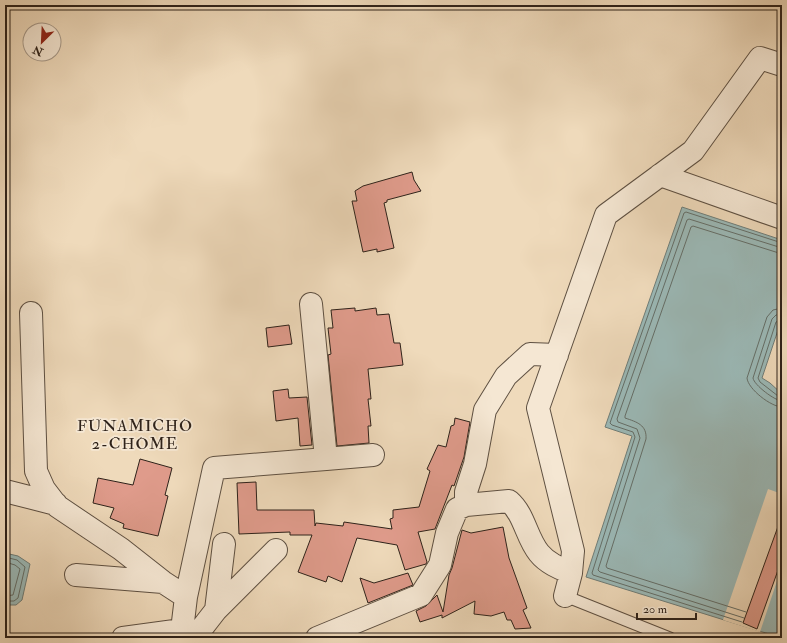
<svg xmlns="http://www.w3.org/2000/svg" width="787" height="643" font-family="'IM FELL Double Pica',serif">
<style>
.water{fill:#9bb9b7;stroke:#6f7d78}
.pier{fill:#efdabb}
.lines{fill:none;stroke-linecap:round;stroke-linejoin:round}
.shore{stroke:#646e68;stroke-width:1}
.building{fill:#df9b8b;stroke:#2e221a}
.lane-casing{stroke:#5e5042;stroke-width:13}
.street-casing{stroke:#5e5042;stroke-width:24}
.lane{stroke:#f5e7d3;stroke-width:11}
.street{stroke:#f5e7d3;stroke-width:22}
.labels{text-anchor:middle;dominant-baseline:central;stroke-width:3.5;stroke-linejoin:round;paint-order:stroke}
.neighbourhood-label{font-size:16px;letter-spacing:1px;fill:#2e221a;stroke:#f5e7d3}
</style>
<rect width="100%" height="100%" fill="#efdabb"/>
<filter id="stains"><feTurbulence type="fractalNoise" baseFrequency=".005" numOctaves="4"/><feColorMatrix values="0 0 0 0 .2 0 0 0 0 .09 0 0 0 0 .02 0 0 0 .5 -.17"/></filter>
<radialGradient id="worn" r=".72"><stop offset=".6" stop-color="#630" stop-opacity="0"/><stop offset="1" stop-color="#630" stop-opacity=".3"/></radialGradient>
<!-- water -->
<path class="water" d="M682,207L782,240V318L762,378L770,383L782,394V638L586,577L632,436L605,427Z
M5,553L18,556L30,564L22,600L16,605H5Z"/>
<!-- pier -->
<path class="pier" d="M768,489L782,494V566L760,632L723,620Z"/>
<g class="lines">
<!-- shore -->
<path class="shore" d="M782,308L773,310L767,317L747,378C748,389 771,407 782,407
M782,314L776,315L772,319L753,378C754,385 775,401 782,401
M782,319L776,322L758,378L760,382L778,396H782
M5,557L17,560L25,567L18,598L14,601H5
M5,562L15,565L20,569L13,595L5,596
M746,612L607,568L606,566L646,439C647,425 637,422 625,418V416L691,227L693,226L782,254
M744,618L600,572L598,570L640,438L637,429L618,422L617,419L687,220L689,219L782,248
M742,622L593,575L592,573L635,437L633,432L612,425L610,423L684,213L686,212L782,243"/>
</g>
<!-- building -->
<path class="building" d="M412,172L414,180L421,191L387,200V202L384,203L394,248L377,252V249L363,252L352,201H357L355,191L363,186Z
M355,308V311L376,308L377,315L389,314L394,343H400L403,365L368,369L371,399H368L371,426H368L369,443L337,446L328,355L331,354L328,328H333L331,310Z
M289,325L292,344L268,347L266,328Z
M288,389L289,398L307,397L312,445L300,446L298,418L276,421L273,391Z
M455,418L470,422L464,457L454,486L452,485L435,529L418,532L427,562L426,564L405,570L397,545L357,538L342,582L328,576L326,582L298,572L312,535H290V532L239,534L237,483L256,482L257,510H314L315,526L316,523L343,526L344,522L392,529L390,519L393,518V510L419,507L430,471L427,469L438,445L446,447L451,426L454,425Z
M140,459L172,468L165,495L168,496L158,536L123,528L124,524L110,518L114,508L93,503L98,478L133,485Z
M780,521H782V559L757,629L743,623Z
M503,527L509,558L527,608L523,610L531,628L515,629L511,620H507L504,612L491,616L474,614L475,601L442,618V615L420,622L416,611L426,606L437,595L443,612L449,575L452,568L462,530L471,533Z
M408,573L413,585L368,603L360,578L374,583Z"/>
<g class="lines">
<defs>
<path id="lane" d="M565,596L670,638"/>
<path id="street" d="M660,175L782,218
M31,313L36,471L44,489L57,506L121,549L163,582L186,597L182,630
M326,459L373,455
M5,491L56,504
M466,505V492L475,464L485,410L506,376L530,354L557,355
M76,575L163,582
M565,596L571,573L573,551L538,408L606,215L693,151L760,58L782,65
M186,597L214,468L326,459L311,304
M216,610L224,544
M195,637L216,610L276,550
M123,638L182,630
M317,638L421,595L440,565L447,533L457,509L466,505L509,501C525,515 526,537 539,553C547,563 559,568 571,573"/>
</defs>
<!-- lane casing -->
<use href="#lane" class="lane-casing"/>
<!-- street casing -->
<use href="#street" class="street-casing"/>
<!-- lane -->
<use href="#lane" class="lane"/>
<!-- street -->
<use href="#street" class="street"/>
</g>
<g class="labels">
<!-- neighbourhood labels -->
<g class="neighbourhood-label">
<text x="135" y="426">FUNAMICHO<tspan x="135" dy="18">2-CHOME</tspan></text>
</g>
</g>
<!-- margin -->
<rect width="787" height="643" fill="none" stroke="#efdabb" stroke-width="20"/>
<rect x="6" y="6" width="775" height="631" fill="none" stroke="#2e221a" stroke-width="2"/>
<rect x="10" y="10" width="767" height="623" fill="none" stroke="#2e221a"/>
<!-- north arrow -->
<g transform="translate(42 42) rotate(204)"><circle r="19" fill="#f5e7d3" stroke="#a59889"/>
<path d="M0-3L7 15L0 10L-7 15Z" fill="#8f2418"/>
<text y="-6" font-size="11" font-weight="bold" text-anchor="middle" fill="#2e221a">N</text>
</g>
<!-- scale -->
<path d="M637 613v6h59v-6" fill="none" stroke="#2e221a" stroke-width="2"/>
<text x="643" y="613" font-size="12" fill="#2e221a" stroke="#f5e7d3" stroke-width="3" paint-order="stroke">20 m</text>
<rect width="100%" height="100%" filter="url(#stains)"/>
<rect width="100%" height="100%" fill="url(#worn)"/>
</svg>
